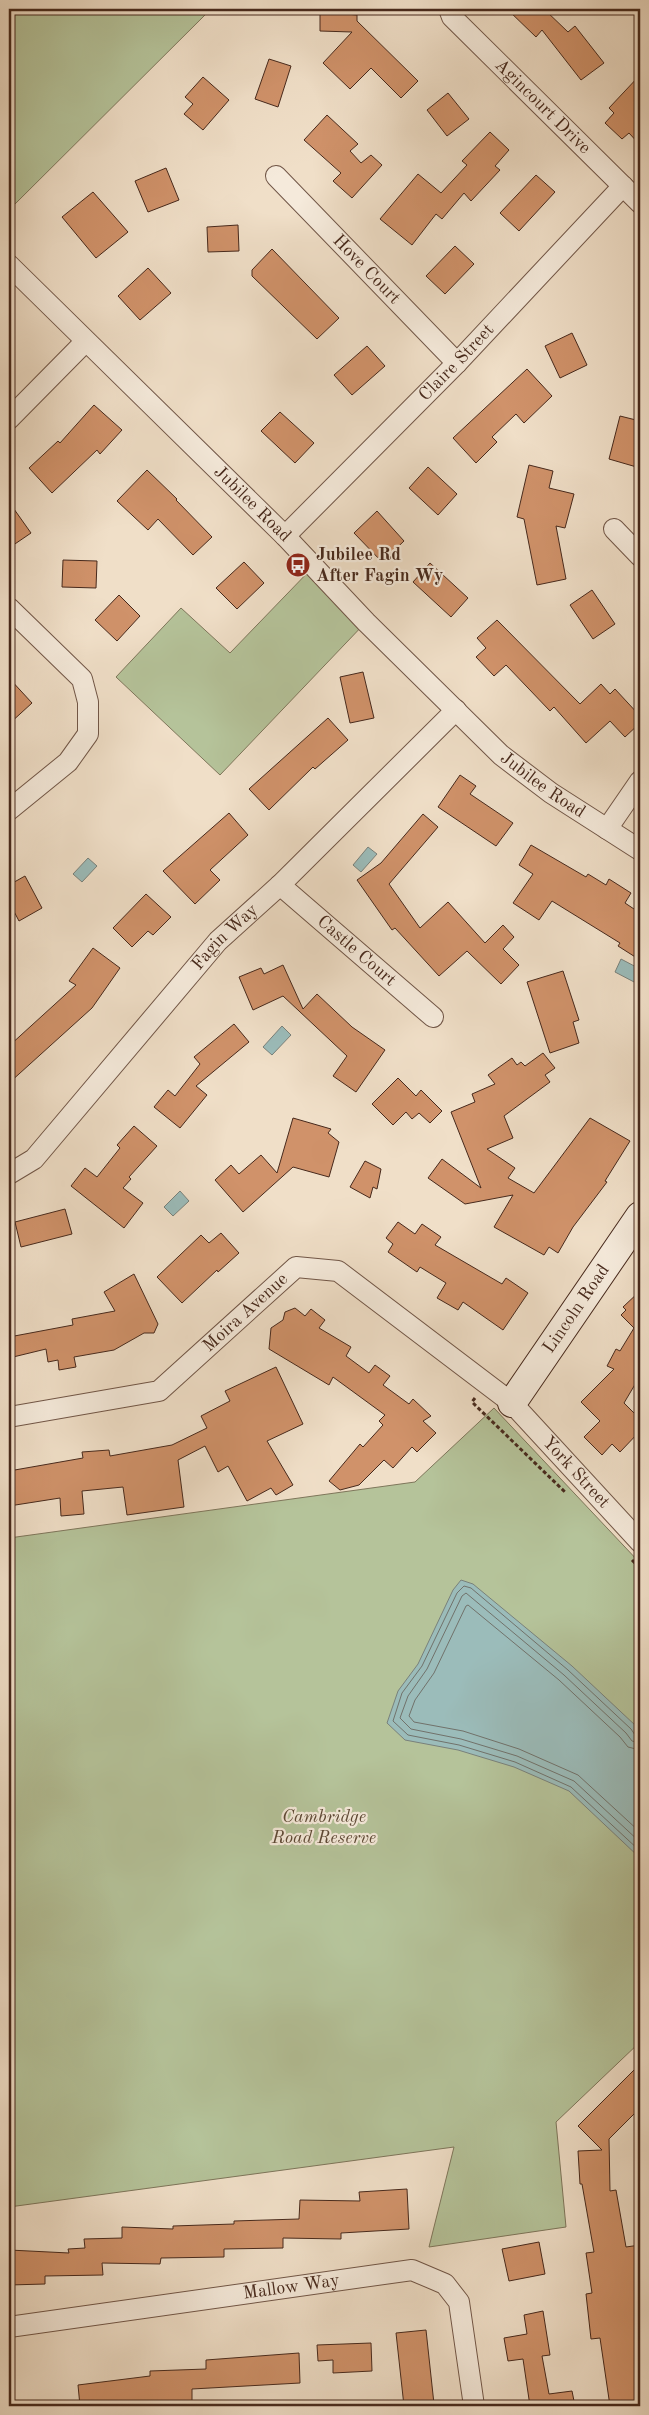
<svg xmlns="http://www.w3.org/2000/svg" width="649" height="2415" font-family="'Old Standard TT',serif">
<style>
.green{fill:#b5c39a;stroke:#7e765b}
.water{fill:#9bbcba;stroke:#79817b}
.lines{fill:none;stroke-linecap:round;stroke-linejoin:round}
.shore{stroke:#71726b;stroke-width:1}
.building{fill:#d0926a;stroke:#47291c}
.street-casing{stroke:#715647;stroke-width:22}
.secondary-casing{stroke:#47291c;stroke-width:30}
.path{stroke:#47291c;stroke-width:3;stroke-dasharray:4 2.5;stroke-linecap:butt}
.street{stroke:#f5eadb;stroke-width:20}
.secondary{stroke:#f5eadb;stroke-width:28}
.labels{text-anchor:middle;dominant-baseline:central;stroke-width:4.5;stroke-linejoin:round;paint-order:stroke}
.street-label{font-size:18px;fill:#47291c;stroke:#f5eadb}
.poi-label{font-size:18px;font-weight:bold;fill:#47291c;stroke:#f5eadb;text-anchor:start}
.park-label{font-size:18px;font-style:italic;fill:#5d4835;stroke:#f5eadb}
</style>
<rect width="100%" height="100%" fill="#f0dfc8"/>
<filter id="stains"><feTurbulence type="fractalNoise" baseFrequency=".004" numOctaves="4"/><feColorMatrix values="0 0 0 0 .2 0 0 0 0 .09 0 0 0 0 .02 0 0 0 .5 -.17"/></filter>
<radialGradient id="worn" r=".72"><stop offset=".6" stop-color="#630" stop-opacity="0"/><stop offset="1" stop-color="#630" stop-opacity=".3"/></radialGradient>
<!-- green -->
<path class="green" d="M9,9H211L9,210Z
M314,566L366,622L220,775L116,677L181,608L230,653Z
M494,1408L640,1563V2042L556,2122L566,2227L429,2247L454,2147L9,2207V1538L415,1482Z"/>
<!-- water -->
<path class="water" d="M368,847L377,854L361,872L353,865Z
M88,858L97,866L82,882L73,874Z
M621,959L640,969L636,983L615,972Z
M282,1026L291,1035L272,1055L263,1047Z
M180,1191L189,1201L173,1216L164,1207Z
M461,1580L473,1584L572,1666L636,1726L640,1736V1858L569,1791L514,1767L458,1750L405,1740L387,1723L398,1691L418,1664L453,1590Z"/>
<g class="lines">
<!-- shore -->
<path class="shore" d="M640,1736L635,1735L631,1729L568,1670L471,1588L464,1586L457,1593L422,1666L402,1693L393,1721L408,1735L459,1745L515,1762L571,1787L640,1851
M640,1743L632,1741L626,1733L564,1675L466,1593L462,1596L427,1669L408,1696L400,1718L411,1729L461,1739L517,1756L574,1781L640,1842
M640,1750L628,1747L620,1737L559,1680L468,1605L466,1606L434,1673L415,1700L409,1716L414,1722L463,1731L519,1749L578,1775L640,1832"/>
</g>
<!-- building -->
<path class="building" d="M320,9H346V14L357,15V21L418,81L401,98L371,68L350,89L323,63L352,32L320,31Z
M507,9H544L568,32L575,26L604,63L581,80L542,30L536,37Z
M269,59L291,66L278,107L255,99Z
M640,75V145L629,133L622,139L605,123L614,113L609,108Z
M203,77L229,100L203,130L184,114L193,104L185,97Z
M448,93L469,119L447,136L427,110Z
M327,115L358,144L350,151L361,163L371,155L382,165L352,198L333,181L341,173L304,140Z
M490,132L509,150L495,166L500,170L471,201L464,193L442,219L436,214L412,245L380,219L418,174L441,193L467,165L462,161Z
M166,168L179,200L148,212L135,181Z
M536,175L555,192L519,231L500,213Z
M93,192L128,232L96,258L62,217Z
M238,225L239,251L208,252L207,227Z
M455,246L474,264L445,294L426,276Z
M272,249L339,318L317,339L252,276V270Z
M148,268L171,293L140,320L118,296Z
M572,333L587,365L560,378L545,346Z
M367,346L385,366L352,395L334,375Z
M527,369L552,396L524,423L516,414L492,437L497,442L476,463L453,438Z
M94,405L122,430L100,454L97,450L52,493L29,468L58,441L60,443Z
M280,412L314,443L295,463L261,431Z
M620,416L640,421V468L609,459Z
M529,465L553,471L549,488L574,494L565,528L556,526L566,579L537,585L524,519L517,517Z
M428,467L457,494L438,515L409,488Z
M147,470L177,499L176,500L212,537L193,555L158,519L148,530L117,501Z
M9,502L31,533L9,548Z
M377,511L404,541L382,562L354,533Z
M63,560L97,561L96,588L62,587Z
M244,562L264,583L237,609L216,588Z
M430,563L468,598L451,617L413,582Z
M592,590L615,624L593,639L570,605Z
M119,595L140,616L117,641L95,620Z
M497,620L580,704L601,684L610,694L615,689L640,716V723L625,737L610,721L586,743L554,707L550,711L506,665L494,676L476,657L486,648L477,638Z
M363,672L374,718L350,723L340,677Z
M9,678L32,703L9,724Z
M328,718L348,740L315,769L313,767L269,810L249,789Z
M460,775L476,786L470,794L513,823L496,846L438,807Z
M229,813L248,835L210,870L220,880L195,904L163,871Z
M423,814L438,827L389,884L420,928L448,902L485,943L503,925L514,937L503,949L519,965L501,984L467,951L439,976L395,928L392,930L357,880L381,863Z
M531,845L586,877L588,874L606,885L609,879L631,893L625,903L640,913V960L618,946L620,943L552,901L539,920L513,903L533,874L519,865Z
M25,876L42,908L19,921L9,902V885Z
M146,894L171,917L153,935L148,931L132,947L113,928Z
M93,948L120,968L92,1008L9,1083V1046L76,985L69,981Z
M283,965L303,1009L317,994L352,1027L385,1050L356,1092L333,1076L347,1056L283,996L253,1010L239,977L261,968L264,974Z
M563,971L579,1020L573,1022L579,1043L550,1053L527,982Z
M234,1024L249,1042L196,1086L207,1095L180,1128L154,1107L168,1090L175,1096L200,1064L194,1057Z
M543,1053L555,1068L545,1075L550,1082L504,1116L513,1138L487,1149L515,1168L508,1178L534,1193L590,1118L630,1141L605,1181L607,1182L573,1227L558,1253L549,1247L544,1255L494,1227L513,1195L465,1204L428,1178L442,1159L481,1188L451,1112L475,1102L472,1094L495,1084L488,1075L512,1058L517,1065L521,1062L525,1066Z
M398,1078L416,1096L421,1090L442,1111L430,1123L419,1113L412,1119L406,1112L393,1125L372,1104Z
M293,1118L331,1129L328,1133L339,1142L329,1177L293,1167L243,1212L215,1180L231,1165L239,1174L261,1155L277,1173Z
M134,1126L157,1146L129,1177L131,1179L123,1188L143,1203L124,1228L71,1186L85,1168L97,1177L120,1148L117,1145Z
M365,1161L381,1169L377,1189L373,1187L370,1198L350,1187Z
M65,1209L72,1234L21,1247L15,1222Z
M398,1222L415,1234L422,1224L441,1237L435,1245L502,1284L506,1278L528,1293L503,1330L463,1302L458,1310L437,1298L446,1283L420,1267L417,1272L388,1252L393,1244L386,1238Z
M221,1233L239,1253L218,1272L217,1270L182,1303L157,1277L201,1235L209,1243Z
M134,1274L158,1324L154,1333H144L114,1350L74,1357L76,1367L59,1370L58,1360L48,1362L46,1349L9,1358V1337L73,1325L72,1319L115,1311L104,1292Z
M640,1291V1376L624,1403L640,1419V1431L620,1452L612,1444L602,1455L584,1437L600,1421L581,1402L614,1369L607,1366L616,1349L620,1351L634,1328L621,1315L626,1310L623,1307Z
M295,1308L305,1316L311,1309L325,1320L319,1328L351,1347L346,1356L369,1373L375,1365L390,1376L383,1385L409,1404L413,1399L431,1416L423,1421L436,1433L417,1452L412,1447L393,1468L384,1460L359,1485L340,1490L329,1481L360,1444L363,1447L383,1425L379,1421L385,1415L333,1377L329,1385L269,1349L271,1328L283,1320L285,1312Z
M276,1367L303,1424L267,1441L293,1485L276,1495L271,1488L247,1501L228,1466L218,1472L205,1446L178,1460L184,1507L127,1515L123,1487L82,1491L84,1514L61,1516L60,1498L9,1506V1471L83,1458L82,1452L109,1450L110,1456L172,1445L207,1428L201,1416L230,1401L225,1391Z
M640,2064V2108L609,2139L610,2191L616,2190L626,2247L640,2245V2406H610L600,2338L591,2339L586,2294L592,2293L586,2253L594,2252L582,2184H580L578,2151L602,2150L578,2126Z
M407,2189L409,2229L341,2233V2239L283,2238V2248L224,2249V2257L161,2258L160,2264L102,2263L103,2275L45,2276V2284L9,2285V2250L69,2253L68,2249L85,2248L84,2239L122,2238V2227L173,2229V2226L234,2224V2221L299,2219L300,2200L360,2201L359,2192Z
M539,2242L545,2274L509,2281L502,2249Z
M543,2311L550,2355L542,2356L549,2394L572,2391L575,2406H530L523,2359L508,2361L504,2338L527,2334L524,2315Z
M426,2330L434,2404L404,2406L396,2333Z
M371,2343L372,2371L333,2373V2360L318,2361L317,2345Z
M299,2353L300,2383L192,2389V2406H173V2402L122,2406H80L78,2385L150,2376V2371L206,2369V2360Z"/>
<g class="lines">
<defs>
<g id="street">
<path id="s1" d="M449,9L452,17L640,203"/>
<path id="s2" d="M276,176L457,363"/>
<path id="s3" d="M9,265L285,536L366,622L501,755L551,793L640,850"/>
<path d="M9,419L85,342"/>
<path d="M614,529L640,556"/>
<path id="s4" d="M285,536L457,363L623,186"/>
<path d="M9,608L82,679L88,702V734L68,762L9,810"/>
<path d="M607,829L640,781"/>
<path id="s5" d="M280,885L433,1017"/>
<path id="s6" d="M9,1174L34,1159L218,941L280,885L456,710"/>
<path id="s7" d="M9,1417L159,1391L296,1267L338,1271L512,1403L640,1542"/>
<path id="s8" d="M9,2327L412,2270L445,2284L459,2302L474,2406"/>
</g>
<g id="secondary">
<path id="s9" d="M512,1403L640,1216"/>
</g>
</defs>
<!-- street casing -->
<use href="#street" class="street-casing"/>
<!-- secondary casing -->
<use href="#secondary" class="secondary-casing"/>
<!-- path -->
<path class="path" d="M475,1398L472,1402L566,1493
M632,1560L640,1568"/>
<!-- street -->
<use href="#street" class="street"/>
<!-- secondary -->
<use href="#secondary" class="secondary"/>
</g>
<!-- icons -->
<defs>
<symbol id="bus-disc" viewBox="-11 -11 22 22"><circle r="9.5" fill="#8f2418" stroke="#f5eadb"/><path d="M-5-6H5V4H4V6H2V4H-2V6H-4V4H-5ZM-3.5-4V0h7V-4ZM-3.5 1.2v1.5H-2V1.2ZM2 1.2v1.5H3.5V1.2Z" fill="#fff"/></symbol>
</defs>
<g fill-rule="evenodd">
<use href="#bus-disc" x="284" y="551" width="28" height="28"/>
</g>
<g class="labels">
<!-- street labels -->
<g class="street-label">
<text stroke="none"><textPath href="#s1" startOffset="136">Agincourt Drive</textPath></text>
<text stroke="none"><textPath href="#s2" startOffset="130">Hove Court</textPath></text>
<text stroke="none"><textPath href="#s4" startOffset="244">Claire Street</textPath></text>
<text stroke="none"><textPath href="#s3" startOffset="341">Jubilee Road</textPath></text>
<text stroke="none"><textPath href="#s3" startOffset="746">Jubilee Road</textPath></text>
<text stroke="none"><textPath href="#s6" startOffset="322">Fagin Way</textPath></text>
<text stroke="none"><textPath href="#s5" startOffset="101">Castle Court</textPath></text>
<text stroke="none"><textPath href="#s9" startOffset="114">Lincoln Road</textPath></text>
<text stroke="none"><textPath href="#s7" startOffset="269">Moira Avenue</textPath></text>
<text stroke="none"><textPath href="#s7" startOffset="692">York Street</textPath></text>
<text stroke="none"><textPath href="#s8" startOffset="285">Mallow Way</textPath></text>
</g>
<!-- poi labels -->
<g class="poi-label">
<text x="316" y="555">Jubilee Rd<tspan x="316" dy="21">After Fagin Wy</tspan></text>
</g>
<!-- park labels -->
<g class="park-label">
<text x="324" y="1817">Cambridge<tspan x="324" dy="21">Road Reserve</tspan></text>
</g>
</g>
<!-- margin -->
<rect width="649" height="2415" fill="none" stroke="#f0dfc8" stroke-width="30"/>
<rect x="10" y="10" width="629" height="2395" fill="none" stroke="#47291c" stroke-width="2.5"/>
<rect x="15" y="15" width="619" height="2385" fill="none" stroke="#47291c"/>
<rect width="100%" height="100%" filter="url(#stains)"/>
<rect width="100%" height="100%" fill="url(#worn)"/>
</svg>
